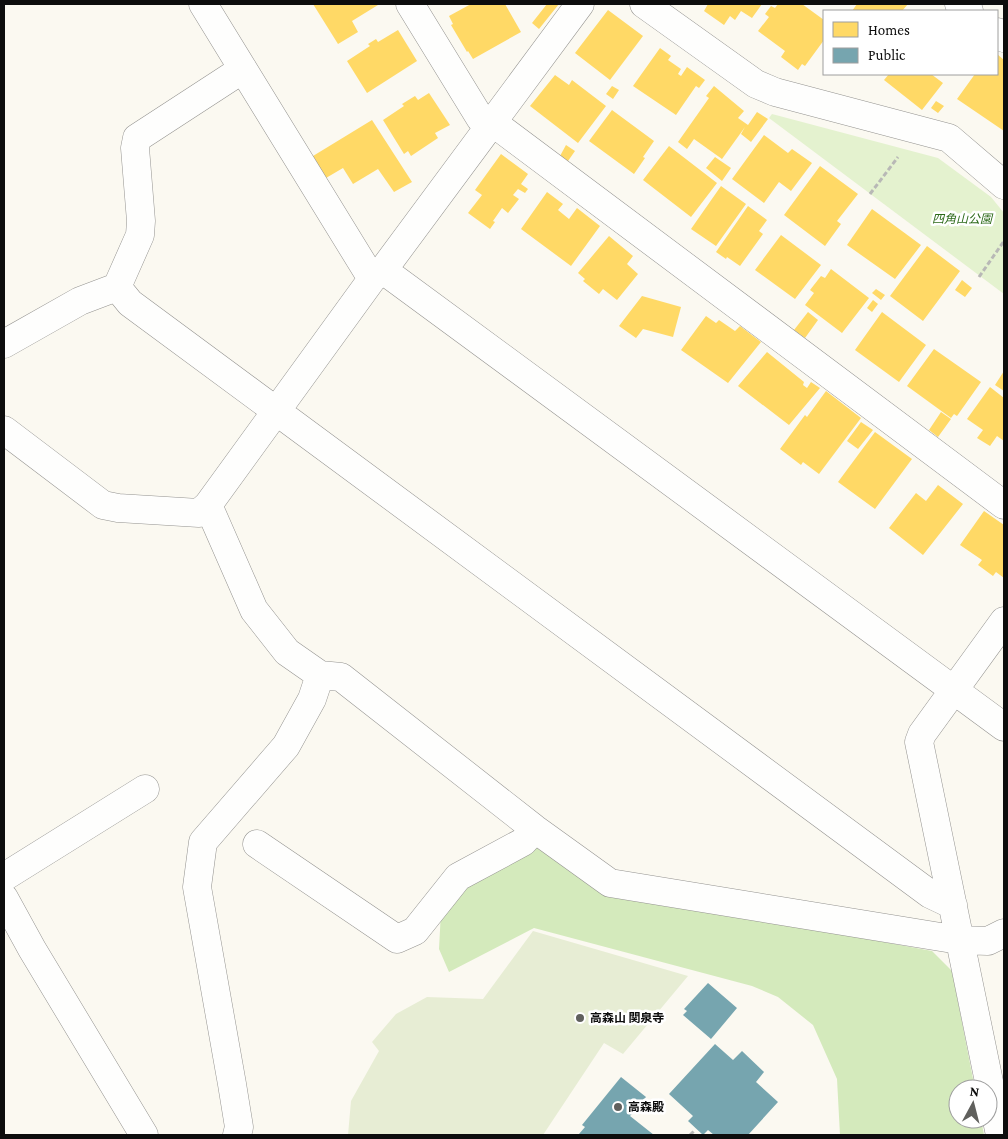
<svg xmlns="http://www.w3.org/2000/svg" width="1008" height="1139" font-family="'Crimson Pro','Noto Sans JP',serif">
<style>
.green{fill:#e4f2cf}
.forest{fill:#d4eabc}
.cemetery{fill:#e7edd4}
.homes{fill:#ffd966}
.public{fill:#76a5af}
.lines{fill:none;stroke-linecap:round;stroke-linejoin:round}
.minor-casing{stroke:#949390;stroke-width:29}
.path{stroke:#b8b8b6;stroke-width:3;stroke-dasharray:5 2.5;stroke-linecap:butt}
.minor{stroke:#fefefd;stroke-width:28}
.poi-dot{fill:#60605d;stroke:#fff;stroke-width:2}
.labels{text-anchor:middle;dominant-baseline:central;stroke-width:5;stroke-linejoin:round;paint-order:stroke}
.park-label{font-size:12px;font-style:italic;fill:#2b6918;stroke:#fff}
.poi-label{font-size:12px;font-weight:bold;fill:#0d0d0d;stroke:#fff;text-anchor:start}
</style>
<rect width="100%" height="100%" fill="#fbf9f1"/>
<!-- green -->
<path class="green" d="M772,114L938,158L991,197L1004,213V294L769,118Z"/>
<!-- forest -->
<path class="forest" d="M526,834L606,890L932,951L952,971L975,1089H958V1119H981L984,1135H840L837,1079L813,1025L778,997L752,986L534,928L449,972L439,949L441,911Z"/>
<!-- cemetery -->
<path class="cemetery" d="M533,931L688,976L623,1054L604,1043L543,1135H348L351,1101L379,1051L372,1042L396,1014L427,997L483,999Z"/>
<!-- homes -->
<path class="homes" d="M313,4H377L378,5L352,21L358,32L338,44Z
M471,4H505L521,32L473,59L468,51L467,52L451,25L453,24L449,16Z
M547,4H559L539,29L532,23Z
M708,4H762L752,18L741,11L735,20L730,16L724,25L704,11Z
M778,4H802L824,20V40L805,66L802,64L798,70L781,57L785,51L758,31L769,17L765,14L771,6L775,8Z
M857,4H908L902,11H852Z
M608,10L643,36L610,80L575,53Z
M398,30L417,61L367,93L347,61L370,46L368,44L376,39L378,42Z
M660,48L671,56L668,60L681,69L678,74L681,76L687,67L705,80L699,88L696,86L676,115L633,86Z
M997,54L1004,60V131L957,99L975,74H997Z
M889,74H931L943,83L922,110L884,80Z
M555,75L569,85L572,80L606,106L578,143L530,106Z
M612,86L619,90L613,99L606,94Z
M714,86L744,111L738,118L748,125L757,112L768,119L751,142L741,134L745,127L722,159L694,139L687,149L678,142L709,98L706,96Z
M429,93L450,125L435,133L438,138L411,156L408,151L404,154L383,120L404,106L402,104L415,96L418,100Z
M936,101L944,106L938,113L931,108Z
M612,110L654,141L643,157L645,158L634,174L589,141Z
M372,120L412,182L394,192L378,169L353,184L343,168L326,178L313,156Z
M764,135L788,153L792,149L812,163L791,191L779,182L764,203L732,179Z
M566,145L575,151L568,161L560,156Z
M669,146L717,183L691,217L643,180Z
M501,154L528,174L521,184L528,189L525,193L518,189L513,195L519,199L508,213L502,208L493,221L495,222L490,229L468,213L482,195L475,190Z
M715,157L731,168L722,181L706,168Z
M820,166L858,194L837,221L841,224L825,246L784,215Z
M721,186L746,204L716,246L691,229Z
M547,192L563,204L558,210L569,219L577,208L600,226L571,266L521,229Z
M748,206L767,220L759,231L763,234L740,266L727,257L726,259L716,252Z
M872,209L921,245L895,279L847,245Z
M781,235L821,265L795,299L755,270Z
M609,236L633,256L627,264L638,274L617,300L603,289L599,294L583,281L585,279L578,273Z
M927,246L960,271L923,321L890,296Z
M831,269L869,298L842,333L805,305L814,293L810,290L821,276L825,278Z
M962,280L972,288L965,297L955,290Z
M876,289L885,295L881,300L872,293Z
M642,296L681,307L673,337L643,329L636,338L619,326Z
M873,300L878,304L872,312L867,308Z
M808,312L818,320L805,338L794,330Z
M882,312L926,345L899,382L855,350Z
M706,316L716,323L719,320L735,331L740,326L761,342L728,383L681,350Z
M934,349L981,382L957,416L954,414L951,418L907,386Z
M767,352L804,382L803,385L807,388L811,382L820,388L789,425L738,386Z
M1004,371V391L995,385Z
M990,387L1004,398V441L997,436L990,446L977,438L983,430L967,419Z
M826,391L861,418L819,474L803,462L801,465L780,449L805,415L807,417Z
M941,412L951,419L938,437L929,430Z
M861,422L873,430L858,449L847,441Z
M875,432L912,459L875,509L838,482Z
M938,485L963,504L923,555L889,528L916,493L926,501Z
M984,511L1004,525V578L996,572L993,576L978,565L982,560L960,545Z"/>
<!-- public -->
<path class="public" d="M708,983L737,1008L711,1039L683,1015L687,1011L684,1009Z
M715,1044L733,1060L742,1051L764,1072L756,1082L778,1102L748,1135H714L708,1130L703,1135L688,1121L693,1116L669,1094Z
M621,1077L646,1097L630,1116L654,1135H580L579,1134L585,1127L582,1125Z"/>
<g class="lines">
<defs>
<path id="minor" d="M203,4L372,279
M410,4L480,118L488,127
M644,4L756,84L775,92L949,138L1004,185
M959,4L969,11
M997,32L1004,38
M243,69L137,138L135,148L141,221L140,235L117,287L130,303L930,894L953,905
M492,122L1004,505
M383,270L1004,727
M4,344L80,301L117,287
M4,430L103,505L118,508L199,513L208,505L372,279L383,270L580,4
M208,505L254,610L287,652L320,675L312,699L286,746L203,842L197,887L232,1084L239,1127L237,1135
M320,675L341,677L535,829L610,883L959,940L988,941L1004,933
M257,844L397,939L415,931L458,877L523,842L535,829
M4,877L145,789
M4,898L32,949L144,1135
M1000,1135L919,742L922,734L1004,621"/>
</defs>
<!-- minor casing -->
<use href="#minor" class="minor-casing"/>
<!-- path -->
<path class="path" d="M870,194L898,157
M979,277L1004,241
M690,1135L694,1131"/>
<!-- minor -->
<use href="#minor" class="minor"/>
</g>
<!-- markers -->
<g class="poi-dot">
<circle cx="580" cy="1018" r="5"/>
<circle cx="618" cy="1107" r="5"/>
</g>
<g class="labels">
<!-- park labels -->
<g class="park-label">
<text x="962" y="219">四角山公園</text>
</g>
<!-- poi labels -->
<g class="poi-label">
<text x="590" y="1018">高森山 関泉寺</text>
<text x="628" y="1107">高森殿</text>
</g>
</g>
<!-- border -->
<rect width="1008" height="1139" fill="none" stroke="#0d0d0d" stroke-width="10"/>
<!-- legend -->
<rect x="823" y="10" width="175" height="65" fill="#ffffff" stroke="#9e9e9e"/>
<rect x="833" y="22" width="25" height="15" fill="#ffd966" stroke="#9e9e9e"/>
<text x="868" y="35" font-size="15" fill="#0d0d0d">Homes</text>
<rect x="833" y="48" width="25" height="15" fill="#76a5af" stroke="#9e9e9e"/>
<text x="868" y="60" font-size="15" fill="#0d0d0d">Public</text>
<!-- north arrow -->
<g transform="translate(973 1104) rotate(7)"><circle r="24" fill="#ffffff" stroke="#9e9e9e"/>
<path d="M0-4L9 19L0 12L-9 19Z" fill="#60605d"/>
<text y="-8" font-size="14" font-weight="bold" text-anchor="middle" fill="#0d0d0d">N</text>
</g>
</svg>
